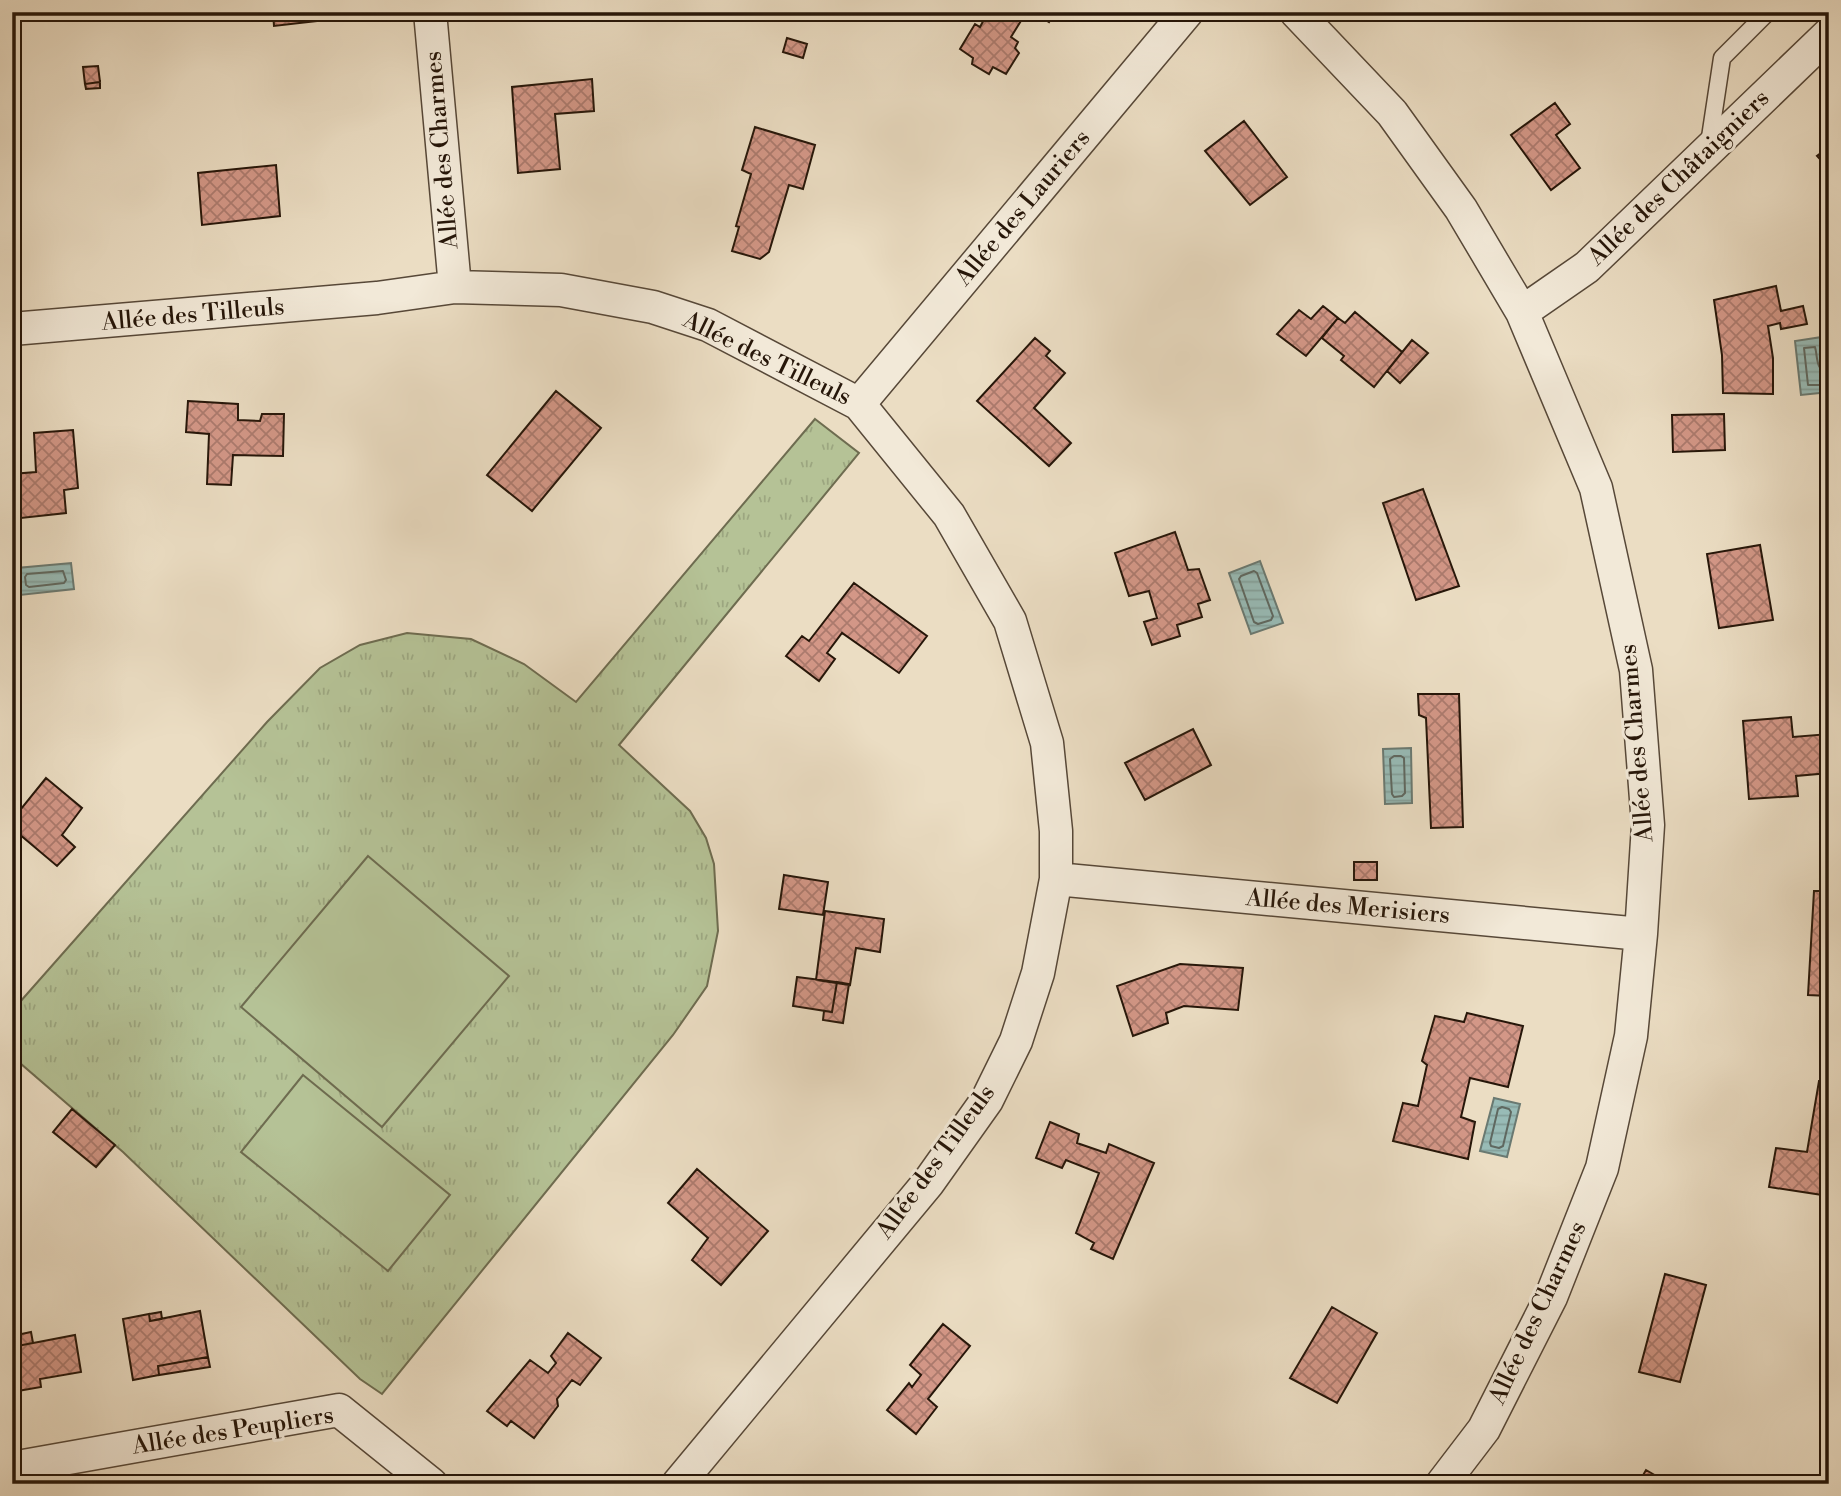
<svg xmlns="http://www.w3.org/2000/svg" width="1841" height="1496" font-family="'Libre Bodoni',serif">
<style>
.grass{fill:url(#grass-tufts);stroke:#6e6c50;stroke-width:2}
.pitch{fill:#b5c296;stroke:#6e6c50;stroke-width:2}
.water{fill:url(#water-rules);stroke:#6a7971;stroke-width:2}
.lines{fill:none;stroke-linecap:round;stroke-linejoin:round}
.shore{stroke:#5f6860;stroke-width:2}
.building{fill:url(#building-cross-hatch);stroke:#261609;stroke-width:2}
.lane-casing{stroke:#574838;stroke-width:19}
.street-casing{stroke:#574838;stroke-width:35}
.lane{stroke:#f2e9d8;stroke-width:16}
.street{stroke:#f2e9d8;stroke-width:32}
.labels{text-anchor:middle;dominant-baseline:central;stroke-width:6;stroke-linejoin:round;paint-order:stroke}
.street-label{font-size:24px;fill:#261609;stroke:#f2e9d8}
</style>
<defs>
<pattern id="grass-tufts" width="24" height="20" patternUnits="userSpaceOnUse" patternTransform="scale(1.75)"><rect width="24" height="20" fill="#b5c296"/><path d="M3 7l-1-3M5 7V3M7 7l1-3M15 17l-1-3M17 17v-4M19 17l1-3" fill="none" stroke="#9ca680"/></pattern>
<pattern id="water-rules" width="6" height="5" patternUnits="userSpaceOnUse" patternTransform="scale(1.75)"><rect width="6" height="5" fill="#98bbb6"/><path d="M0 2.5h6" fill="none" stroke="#83a09b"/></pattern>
<pattern id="building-cross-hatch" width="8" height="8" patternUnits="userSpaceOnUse" patternTransform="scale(1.75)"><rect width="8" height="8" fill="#d39787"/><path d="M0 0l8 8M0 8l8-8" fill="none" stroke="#ab7a6d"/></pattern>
</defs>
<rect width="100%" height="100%" fill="#ebddc3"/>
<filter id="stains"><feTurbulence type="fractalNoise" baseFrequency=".00286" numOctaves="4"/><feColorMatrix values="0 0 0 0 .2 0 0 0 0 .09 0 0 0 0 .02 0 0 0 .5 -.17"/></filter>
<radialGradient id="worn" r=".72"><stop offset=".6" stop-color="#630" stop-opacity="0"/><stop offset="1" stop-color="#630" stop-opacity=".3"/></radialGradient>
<!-- grass -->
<path class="grass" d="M815,419L859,453L619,745L690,811L706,838L714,864L718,931L707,986L673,1035L382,1394L360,1379L123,1152L21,1064L12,1067V1011L267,722L320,668L360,645L407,633L471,639L524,664L576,702Z"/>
<!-- pitch -->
<path class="pitch" d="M368,856L509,976L382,1127L241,1007Z
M303,1075L450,1195L388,1271L241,1152Z"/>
<!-- water -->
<path class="water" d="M1822,337L1829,392L1801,395L1795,341Z
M1260,561L1283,623L1251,634L1229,573Z
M71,563L74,589L20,595L17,568Z
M1411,748L1412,803L1385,804L1383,749Z
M1494,1098L1520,1104L1507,1157L1480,1151Z"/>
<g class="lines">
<!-- shore -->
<path class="shore" d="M1829,372C1815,371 1818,357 1815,347L1804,348L1808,385H1829
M63,571L66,580L64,583L29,587L26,585L25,577L27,574Z
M1254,571L1257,573L1273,616L1271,620L1258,624L1254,622L1239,579L1241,576Z
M1394,756H1401L1404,758L1405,793L1402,796L1394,797L1392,794L1390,759Z
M1502,1107L1509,1109L1511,1112L1503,1146L1499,1148L1491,1146L1490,1143L1498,1109Z"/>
</g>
<!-- building -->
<path class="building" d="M273,12H324L325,20L274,26Z
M605,12H620L619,17L605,15Z
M988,12H1055L1049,22L1036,14L1032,20L1024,16L1011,37L1018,42L1015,48L1019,53L1006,74L993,67L989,74L972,64L973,58L960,49L975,24L980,27Z
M787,38L807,44L803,58L783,52Z
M98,66L100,82L85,84L83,67Z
M592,79L594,111L555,114L560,169L518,173L512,87Z
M100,82V88L86,89L85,84Z
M1555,103L1570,124L1556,135L1580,168L1551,190L1511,135Z
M1244,121L1287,177L1250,205L1205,151Z
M755,127L815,145L803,189L789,185L769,252L760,259L732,251L739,227L736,226L751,174L742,170Z
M1829,147V169L1817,156Z
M276,165L280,216L202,225L198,173Z
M1776,286L1781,311L1803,306L1807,324L1781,329L1780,323L1768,326L1773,358V394L1723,393L1722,355L1714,300Z
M1323,306L1338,318L1306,356L1277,334L1299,310L1311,319Z
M1355,312L1402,352L1374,387L1341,360L1344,356L1322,338L1338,318L1345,323Z
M1035,338L1050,351L1046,356L1065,373L1034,408L1071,443L1049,466L977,401Z
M1412,340L1428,353L1400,383L1387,371Z
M556,391L601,428L532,511L487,475Z
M188,401L238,404V420L260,421L262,414H284L283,456L233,455L231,485L207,484L209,434L186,432Z
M1724,414L1725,450L1673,452L1672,415Z
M73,430L78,488L64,490L66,513L12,519V474L36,472L34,433Z
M1423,489L1459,586L1416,600L1383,503Z
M1175,532L1188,570L1199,569L1210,600L1198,604L1202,617L1177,625L1180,636L1152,645L1144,622L1157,618L1149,591L1129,596L1115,553Z
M1760,545L1773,620L1719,628L1707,554Z
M854,583L927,636L899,673L842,633L827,653L835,659L819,681L786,656L802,636L809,641Z
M1418,694H1459L1463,827L1431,828L1426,718L1419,715Z
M1791,717L1793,737L1829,734V773L1796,776L1798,796L1749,799L1743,721Z
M1193,729L1211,765L1145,800L1125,763Z
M46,778L82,808L62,835L75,847L57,866L12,828V820Z
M1354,862H1377V880H1354Z
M784,875L828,882L823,915L779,909Z
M1814,891H1829V996L1808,995Z
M825,911L884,919L880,952L856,948L850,985L816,980Z
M1180,964L1243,968L1238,1010L1184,1006L1166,1013L1168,1023L1133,1036L1117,986Z
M797,977L837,982L832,1012L793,1006Z
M837,982L849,984L843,1023L823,1020L824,1011L832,1012Z
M1467,1013L1523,1026L1508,1087L1470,1078L1461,1117L1475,1122L1468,1159L1393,1141L1403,1103L1418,1106L1427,1065L1422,1061L1435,1016L1464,1022Z
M1819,1081L1829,1082V1196L1769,1187L1776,1148L1807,1152Z
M72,1109L115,1145L96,1167L53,1132Z
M1050,1122L1079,1134L1077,1143L1106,1153L1109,1144L1154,1163L1113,1259L1091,1249L1094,1243L1076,1233L1099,1173L1066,1160L1062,1168L1036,1158Z
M697,1169L768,1231L721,1285L692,1260L708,1238L668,1203Z
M1665,1274L1706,1285L1680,1382L1639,1372Z
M1332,1307L1377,1333L1337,1403L1290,1378Z
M200,1311L208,1357L158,1366L159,1375L133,1380L123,1319L149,1314L150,1321Z
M161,1312L162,1319L150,1321L149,1314Z
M943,1324L970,1346L928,1399L937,1407L916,1434L887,1410L909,1383L912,1387L921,1375L910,1365Z
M31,1332L33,1343L12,1347V1336Z
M568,1333L601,1358L580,1385L572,1380L557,1399L558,1406L534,1438L511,1421L507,1426L487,1411L530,1360L548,1373L556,1363L551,1356Z
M75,1335L81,1372L40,1379L41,1387L12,1392V1347Z
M208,1357L210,1367L159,1375L158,1366Z
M1646,1470L1670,1484H1638Z"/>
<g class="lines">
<defs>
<path id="lane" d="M1709,144L1722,58L1768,12"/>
<path id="street" d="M430,12L455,287
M1296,12L1392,113L1461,209L1522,312L1596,488L1636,670L1648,825L1641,934L1631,1036L1602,1168L1551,1297L1484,1429L1442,1484
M1522,312L1587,267L1829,34
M12,329L377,298L455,287L561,290L653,307L708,325L859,404L949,515L1010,621L1047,743L1056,831V879L1038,973L1016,1041L987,1100L928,1183L678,1484
M859,404L1187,12
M1056,879L1641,934
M12,1468L339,1410L431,1484"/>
</defs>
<!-- lane casing -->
<use href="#lane" class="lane-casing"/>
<!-- street casing -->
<use href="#street" class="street-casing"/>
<!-- lane -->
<use href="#lane" class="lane"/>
<!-- street -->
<use href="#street" class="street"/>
</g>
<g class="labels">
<!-- street labels -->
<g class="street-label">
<text transform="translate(442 150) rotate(-95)">Allée des Charmes</text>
<text transform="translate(1679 178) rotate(-44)">Allée des Châtaigniers</text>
<text transform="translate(1023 208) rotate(-50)">Allée des Lauriers</text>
<text transform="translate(193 315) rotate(-5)">Allée des Tilleuls</text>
<text transform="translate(767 359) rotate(26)">Allée des Tilleuls</text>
<text transform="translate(1637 743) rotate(-95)">Allée des Charmes</text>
<text transform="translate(1348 907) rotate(5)">Allée des Merisiers</text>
<text transform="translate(936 1162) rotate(-54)">Allée des Tilleuls</text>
<text transform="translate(1538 1313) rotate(-65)">Allée des Charmes</text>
<text transform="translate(233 1431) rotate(-9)">Allée des Peupliers</text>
</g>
</g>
<!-- margin -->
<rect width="1841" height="1496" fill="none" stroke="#ebddc3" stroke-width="42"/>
<rect x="14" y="14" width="1813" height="1468" fill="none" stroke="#261609" stroke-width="3.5"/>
<rect x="21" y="21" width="1799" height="1454" fill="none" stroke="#261609" stroke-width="2"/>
<rect width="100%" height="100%" filter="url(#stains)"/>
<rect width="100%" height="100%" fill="url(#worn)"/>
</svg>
